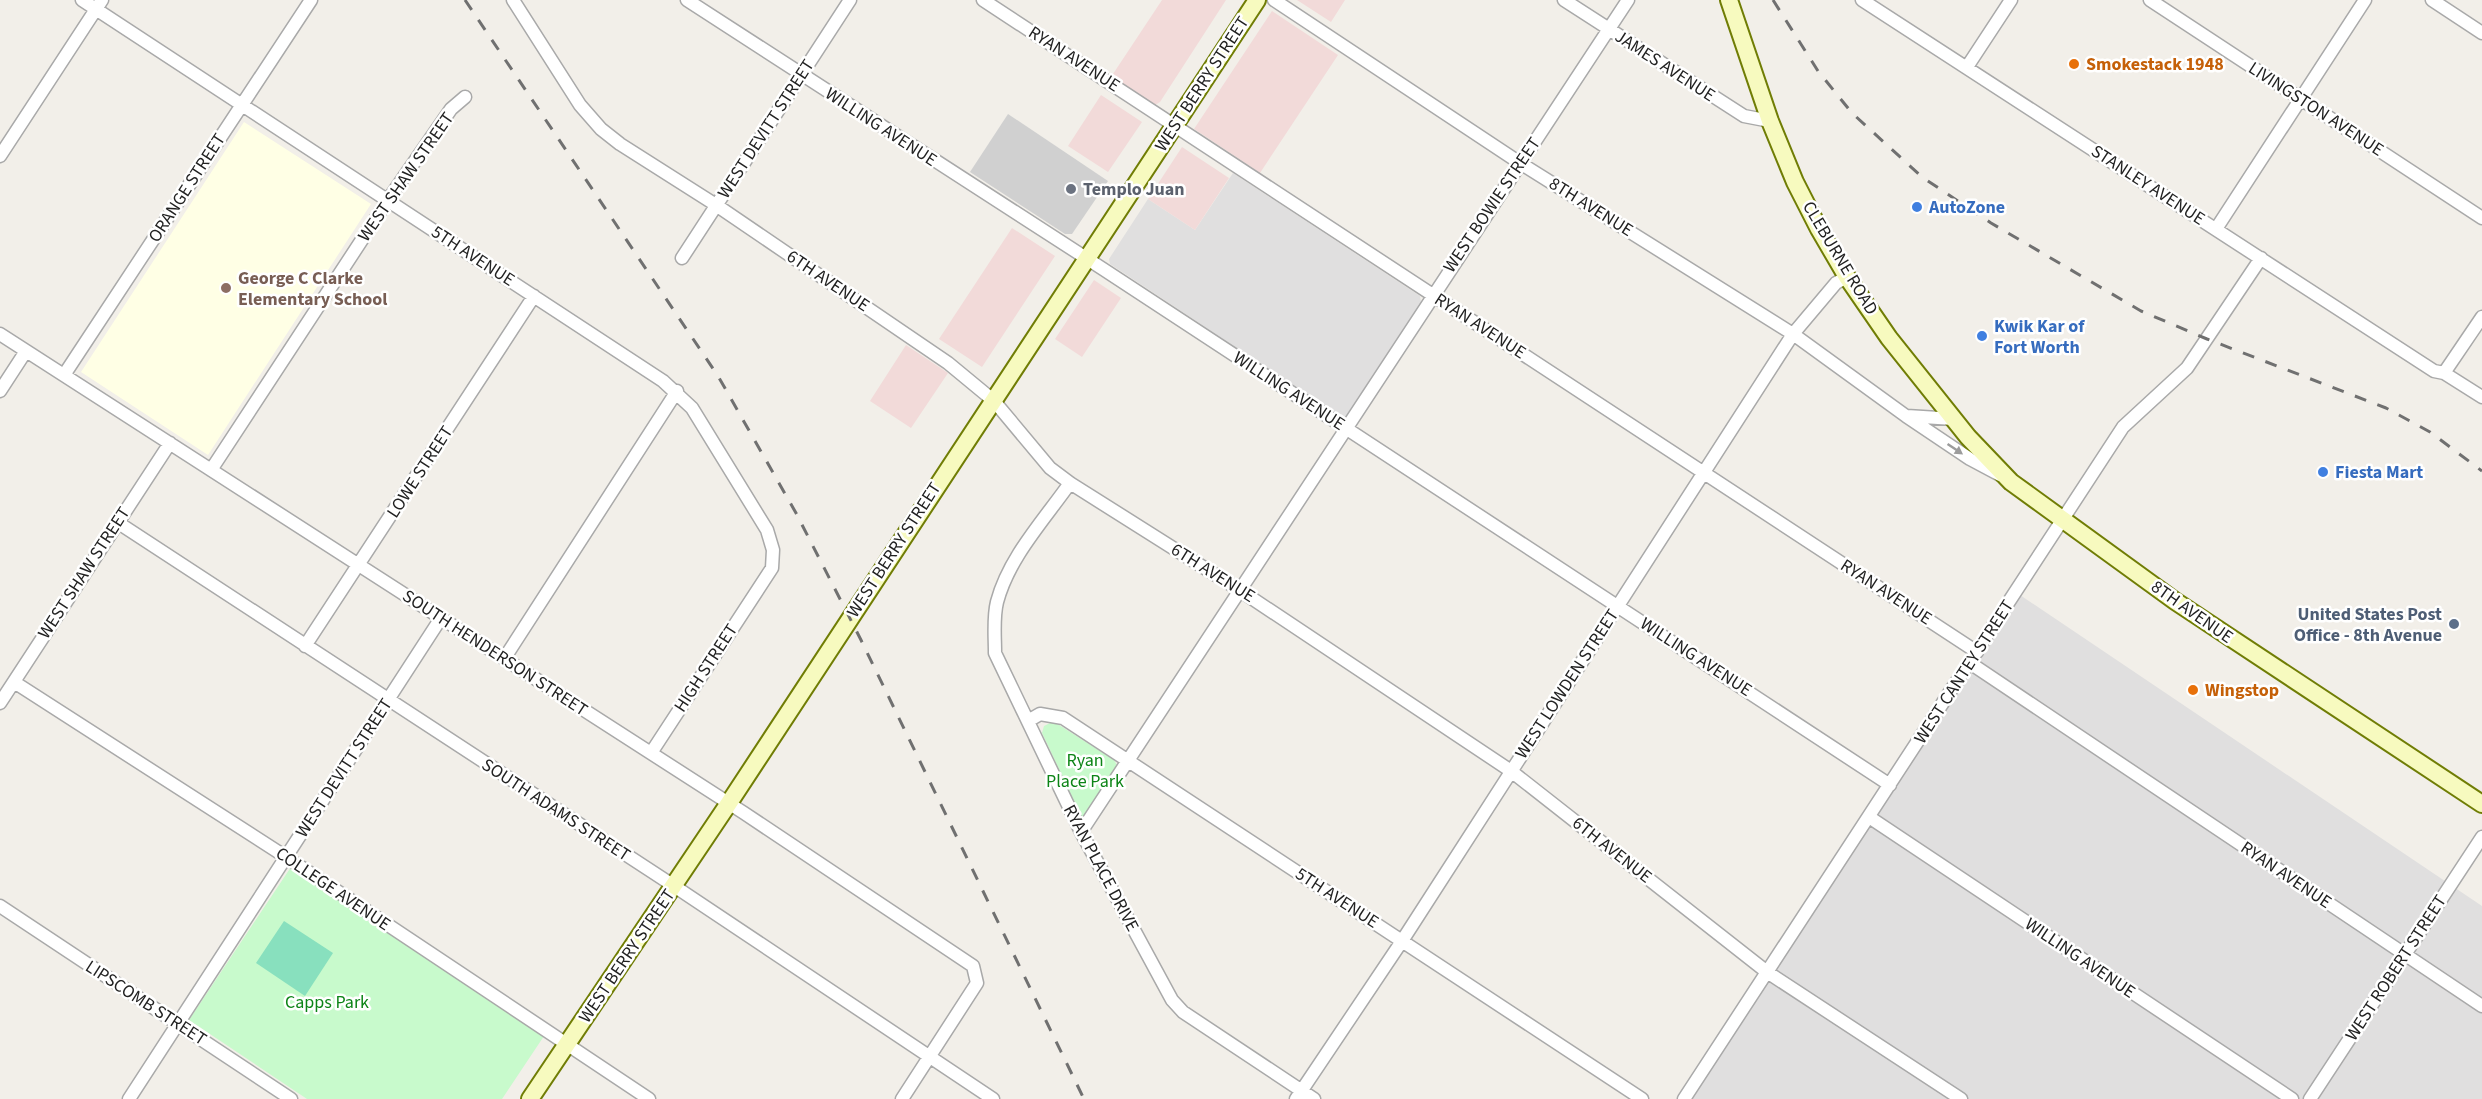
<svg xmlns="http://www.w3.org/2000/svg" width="2482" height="1099" font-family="'Source Sans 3',sans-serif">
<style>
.residential{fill:#e0dfdf}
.commercial{fill:#f2dad9}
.education{fill:#ffffe5}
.religious{fill:#d0d0d0}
.park{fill:#c8facc}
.pitch{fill:#88e0be}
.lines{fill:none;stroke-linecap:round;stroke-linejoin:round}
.street-casing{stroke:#a9a9a9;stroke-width:15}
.secondary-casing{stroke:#707d05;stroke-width:20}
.street{stroke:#fff;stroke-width:12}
.secondary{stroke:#f7fabf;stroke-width:16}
.rail{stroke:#707070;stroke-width:3;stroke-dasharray:12 12;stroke-linecap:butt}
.oneway{fill:#9c9c9c}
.food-dot{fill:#e8710a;stroke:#fff;stroke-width:2}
.worship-dot{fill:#6b7280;stroke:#fff;stroke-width:2}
.shop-dot{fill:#3f7fe0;stroke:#fff;stroke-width:2}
.education-dot{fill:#8d6e63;stroke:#fff;stroke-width:2}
.service-dot{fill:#5c6f8a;stroke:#fff;stroke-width:2}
.labels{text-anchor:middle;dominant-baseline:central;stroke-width:5;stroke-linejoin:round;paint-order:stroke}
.street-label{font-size:18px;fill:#222;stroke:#fff}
.food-label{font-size:18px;font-weight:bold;fill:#c56008;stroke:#fff;text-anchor:start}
.worship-label{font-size:18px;font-weight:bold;fill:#5b616d;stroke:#fff;text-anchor:start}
.shop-label{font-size:18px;font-weight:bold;fill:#366cbe;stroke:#fff;text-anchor:start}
.education-label{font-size:18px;font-weight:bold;fill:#785e54;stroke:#fff;text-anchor:start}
.service-label{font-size:18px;font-weight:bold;fill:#4e5e75;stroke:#fff;text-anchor:end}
.park-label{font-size:18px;fill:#0c8416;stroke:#fff}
</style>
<rect width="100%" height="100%" fill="#f2efe9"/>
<!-- residential -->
<path class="residential" d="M1233,173L1420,296L1421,302L1345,418L1341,417L1110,264L1109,259L1148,199L1195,230Z
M2020,595L2482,906V1099H1689Z"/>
<!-- commercial -->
<path class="commercial" d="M1162,0H1226L1160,102L1155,105L1111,77Z
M1297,0H1345L1331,22Z
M1272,11L1338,55L1260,173L1194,129Z
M1101,95L1142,122L1108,172L1068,146Z
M1182,147L1229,178L1195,230L1148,199Z
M1012,228L1055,256L982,367L939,339Z
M1094,280L1121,298L1082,357L1055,339Z
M906,345L948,373L911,428L870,401Z"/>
<!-- education -->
<path class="education" d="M244,122L371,204L208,455L81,372Z"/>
<!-- religious -->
<path class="religious" d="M1008,114L1108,181L1072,234H1065L970,172Z"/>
<!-- park -->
<path class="park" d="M1050,723H1056L1114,760L1117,765L1083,820L1042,733L1044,726Z
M291,867L544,1036L502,1099H307L189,1020Z"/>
<!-- pitch -->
<path class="pitch" d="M284,921L333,953L305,996L256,963Z"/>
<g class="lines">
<defs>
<path id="street" d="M82,0L663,381L692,408L767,530L773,550L772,568L651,753
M513,0L580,105L601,129L620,144L716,205L948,363L994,401L1050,468L1070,483L1241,591L1511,771L1767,972L1961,1099
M687,0L1103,269L1890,785
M983,0L1977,652
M1274,0L1520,163L1793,334L1906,416L1970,459L2000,475
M1564,0L1744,116L1770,121
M1862,0L2434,371L2444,373L2482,317
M2150,0L2482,218
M2432,0L2482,33
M1967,67L2011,0
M0,156L102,0
M2216,229L2365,0
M682,258L850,0
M0,334L744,813L973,966L977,983L902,1099
M2444,373L2482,397
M64,375L311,0
M0,391L26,351
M1907,416L1954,419
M211,470L388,200L451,109L465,97
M1070,483C1044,520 1009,557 997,602C993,618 995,636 995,653L1081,832L1172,1000L1183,1012L1314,1099
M117,522L674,886L993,1099
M305,646L534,296
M504,659L677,391
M1970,663L2482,1006
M14,682L286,857L649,1099
M0,703L170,443
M1028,721L1040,714L1063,718L1642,1099
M1869,817L2292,1099
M1081,832L1628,0
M0,906L291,1099
M129,1099L441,618
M1296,1099L1402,941L1793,334L1836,283L1847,277
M1684,1099L2123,427L2187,368L2261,258
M2310,1099L2482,837"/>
<path id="secondary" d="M1729,0L1770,121L1795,182L1819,229L1847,277L1889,338L1968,437L2011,482L2175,601L2482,804
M530,1099L729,803L1257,0"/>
</defs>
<!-- street casing -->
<use href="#street" class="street-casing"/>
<!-- secondary casing -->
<use href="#secondary" class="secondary-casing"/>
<!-- street -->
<use href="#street" class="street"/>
<!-- secondary -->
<use href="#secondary" class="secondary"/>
<!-- rail -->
<path class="rail" d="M465,0L718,376L796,513L861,640L1084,1099
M1773,0L1818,71L1852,113L1922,177L1991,223L2141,311L2207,339L2386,408L2430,432L2482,471"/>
</g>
<!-- one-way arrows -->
<defs><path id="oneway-solid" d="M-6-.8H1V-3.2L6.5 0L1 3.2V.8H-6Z" transform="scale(1.5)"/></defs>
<use class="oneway" href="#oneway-solid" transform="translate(1955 449) rotate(34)"/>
<!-- markers -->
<g class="food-dot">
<circle cx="2074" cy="64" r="6"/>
<circle cx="2193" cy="690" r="6"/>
</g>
<circle class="worship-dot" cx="1071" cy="189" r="6"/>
<g class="shop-dot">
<circle cx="1917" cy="207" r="6"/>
<circle cx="1982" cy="336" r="6"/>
<circle cx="2323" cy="472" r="6"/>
</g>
<circle class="education-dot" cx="226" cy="288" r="6"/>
<circle class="service-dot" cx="2454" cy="624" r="6"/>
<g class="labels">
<!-- street labels -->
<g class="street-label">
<text transform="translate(1074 59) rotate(33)">RYAN AVENUE</text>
<text transform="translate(1665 66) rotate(33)">JAMES AVENUE</text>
<text transform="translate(1202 84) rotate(-57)">WEST BERRY STREET</text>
<text transform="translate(2316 109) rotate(33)">LIVINGSTON AVENUE</text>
<text transform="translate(881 127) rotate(33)">WILLING AVENUE</text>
<text transform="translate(766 129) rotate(-57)">WEST DEVITT STREET</text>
<text transform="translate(406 177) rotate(-55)">WEST SHAW STREET</text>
<text transform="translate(2148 185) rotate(33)">STANLEY AVENUE</text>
<text transform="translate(187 188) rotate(-57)">ORANGE STREET</text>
<text transform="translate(1492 205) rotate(-56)">WEST BOWIE STREET</text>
<text transform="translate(1591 207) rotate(32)">8TH AVENUE</text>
<text transform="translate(473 256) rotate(33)">5TH AVENUE</text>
<text transform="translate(1840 258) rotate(59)">CLEBURNE ROAD</text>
<text transform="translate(828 281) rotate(34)">6TH AVENUE</text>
<text transform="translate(1480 326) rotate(33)">RYAN AVENUE</text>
<text transform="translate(1289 391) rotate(33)">WILLING AVENUE</text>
<text transform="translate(420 472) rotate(-57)">LOWE STREET</text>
<text transform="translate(894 550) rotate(-57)">WEST BERRY STREET</text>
<text transform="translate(84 573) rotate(-57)">WEST SHAW STREET</text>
<text transform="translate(1213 573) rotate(32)">6TH AVENUE</text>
<text transform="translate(1886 592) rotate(33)">RYAN AVENUE</text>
<text transform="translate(2192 612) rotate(35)">8TH AVENUE</text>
<text transform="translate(495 653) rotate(33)">SOUTH HENDERSON STREET</text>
<text transform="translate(1696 657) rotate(33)">WILLING AVENUE</text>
<text transform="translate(706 668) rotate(-57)">HIGH STREET</text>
<text transform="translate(1964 672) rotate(-57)">WEST CANTEY STREET</text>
<text transform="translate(1567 684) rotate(-57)">WEST LOWDEN STREET</text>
<text transform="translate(344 768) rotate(-57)">WEST DEVITT STREET</text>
<text transform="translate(556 810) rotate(33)">SOUTH ADAMS STREET</text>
<text transform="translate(1612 850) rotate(38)">6TH AVENUE</text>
<text transform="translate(1101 868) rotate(62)">RYAN PLACE DRIVE</text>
<text transform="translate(2286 875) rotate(34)">RYAN AVENUE</text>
<text transform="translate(333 889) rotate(34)">COLLEGE AVENUE</text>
<text transform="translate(1337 898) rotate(33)">5TH AVENUE</text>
<text transform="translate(627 956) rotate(-56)">WEST BERRY STREET</text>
<text transform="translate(2080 958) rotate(34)">WILLING AVENUE</text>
<text transform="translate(2396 968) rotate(-57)">WEST ROBERT STREET</text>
<text transform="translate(146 1003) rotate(33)">LIPSCOMB STREET</text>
</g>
<!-- food labels -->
<g class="food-label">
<text x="2086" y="64">Smokestack 1948</text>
<text x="2205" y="690">Wingstop</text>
</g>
<!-- worship labels -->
<g class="worship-label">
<text x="1083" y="189">Templo Juan</text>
</g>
<!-- shop labels -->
<g class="shop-label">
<text x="1929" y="207">AutoZone</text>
<text x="1994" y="326">Kwik Kar of<tspan x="1994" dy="21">Fort Worth</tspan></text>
<text x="2335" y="472">Fiesta Mart</text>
</g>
<!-- education labels -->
<g class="education-label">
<text x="238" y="278">George C Clarke<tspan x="238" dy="21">Elementary School</tspan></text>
</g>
<!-- service labels -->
<g class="service-label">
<text x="2442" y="614">United States Post<tspan x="2442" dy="21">Office - 8th Avenue</tspan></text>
</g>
<!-- park labels -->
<g class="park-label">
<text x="1085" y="760">Ryan<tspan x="1085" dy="21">Place Park</tspan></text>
<text x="327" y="1002">Capps Park</text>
</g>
</g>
</svg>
